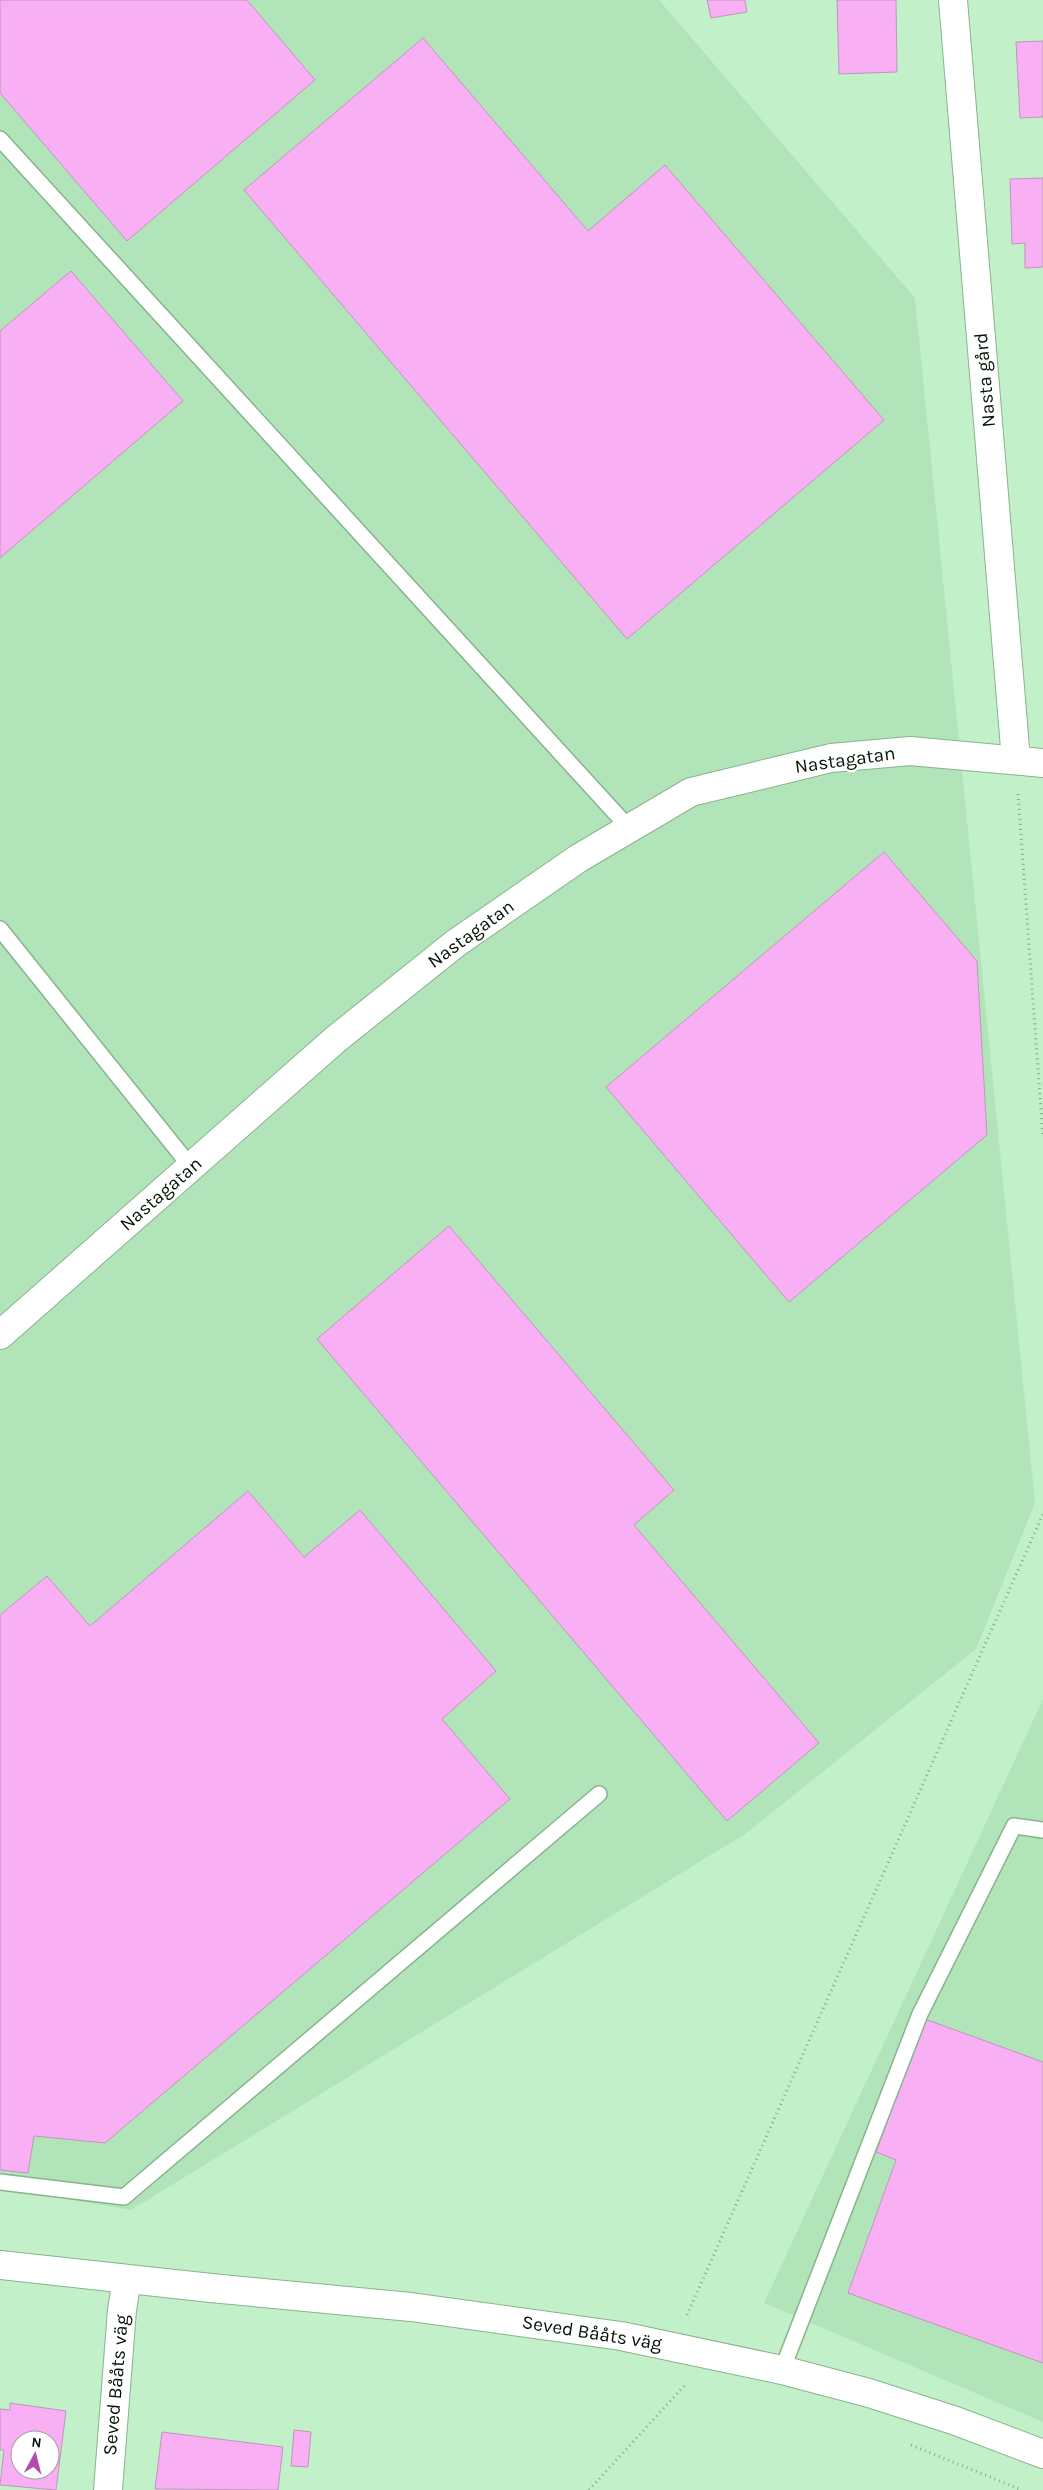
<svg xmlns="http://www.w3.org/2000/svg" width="1043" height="2490" font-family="Karla,sans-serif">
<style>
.built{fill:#b1e5b9}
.building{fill:#f8aff3;stroke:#bf96bc;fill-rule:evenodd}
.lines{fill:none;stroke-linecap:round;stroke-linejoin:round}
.lane-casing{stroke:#88b38e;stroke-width:18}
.street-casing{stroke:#88b38e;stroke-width:30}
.path{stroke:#86aa8b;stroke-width:3;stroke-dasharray:1 4;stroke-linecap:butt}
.lane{stroke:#fff;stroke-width:15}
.street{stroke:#fff;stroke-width:28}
.labels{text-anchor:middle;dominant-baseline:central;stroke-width:4.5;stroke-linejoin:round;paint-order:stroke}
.street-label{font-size:19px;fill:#051407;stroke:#fff}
</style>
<rect width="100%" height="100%" fill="#c2f0c9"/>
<!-- built -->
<path class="built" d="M0,0H659L915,298L1035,1503L976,1649L745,1834L131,2210L0,2188Z
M1043,1699V2422L764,2303Z"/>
<!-- building -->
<path class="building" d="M0,0H247L315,80L127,241L0,93Z
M707,0H745L747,12L711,18Z
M837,0H896L897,72L839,74Z
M423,38L588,231L665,165L884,420L627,639L244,190Z
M1043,41V117L1020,118L1016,42Z
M1043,178V267L1025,268V243L1012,244L1010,179Z
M71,271L183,401L0,558V331Z
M884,852L977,961L987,1135L789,1302L606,1087Z
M449,1226L674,1490L634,1525L819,1743L727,1821L317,1339Z
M248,1491L304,1557L360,1510L496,1671L442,1719L510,1799L105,2143L34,2136L28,2173L0,2170V1615L47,1576L90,1626Z
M925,2019L1043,2062V2363L848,2293L896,2160L876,2152Z
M10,2403L66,2411L56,2490L0,2485L4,2450H0V2409L10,2410ZM20,2440H50V2470H20Z
M294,2430L311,2432L308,2467L291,2466Z
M162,2432L283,2447L278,2490L155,2489Z"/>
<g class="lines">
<defs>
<path id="lane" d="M0,139L629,828
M0,929L191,1167
M0,2182L124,2197L599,1794
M782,2370L920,2014L1014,1826L1043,1830"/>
<path id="street" d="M953,0L1016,760
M0,1335L336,1039L456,943L579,858L691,792L831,758L910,751L1043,763
M0,2265L211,2288L411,2307L621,2336L782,2370L869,2393L956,2421L1043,2454
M108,2490L122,2310L127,2279"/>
</defs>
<!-- lane casing -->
<use href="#lane" class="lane-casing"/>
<!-- street casing -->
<use href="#street" class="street-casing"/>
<!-- path -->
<path class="path" d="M1018,794L1043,1137
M687,2315L1043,1514
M911,2445L1022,2490
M589,2490L685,2385"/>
<!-- lane -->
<use href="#lane" class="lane"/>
<!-- street -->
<use href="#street" class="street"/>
</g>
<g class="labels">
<!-- street labels -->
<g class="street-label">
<text transform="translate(985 380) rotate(-95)">Nasta gård</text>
<text transform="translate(845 760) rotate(-8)">Nastagatan</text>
<text transform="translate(471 934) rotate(-36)">Nastagatan</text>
<text transform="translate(161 1194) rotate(-41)">Nastagatan</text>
<text transform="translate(592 2333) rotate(9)">Seved Bååts väg</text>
<text transform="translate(116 2385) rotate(-85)">Seved Bååts väg</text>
</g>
</g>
<!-- north arrow -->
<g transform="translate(35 2455) rotate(7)"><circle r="24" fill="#ffffff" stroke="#9ba19c"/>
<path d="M0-4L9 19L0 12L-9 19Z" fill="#b24bae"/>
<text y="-8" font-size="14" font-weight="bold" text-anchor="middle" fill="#051407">N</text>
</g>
</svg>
